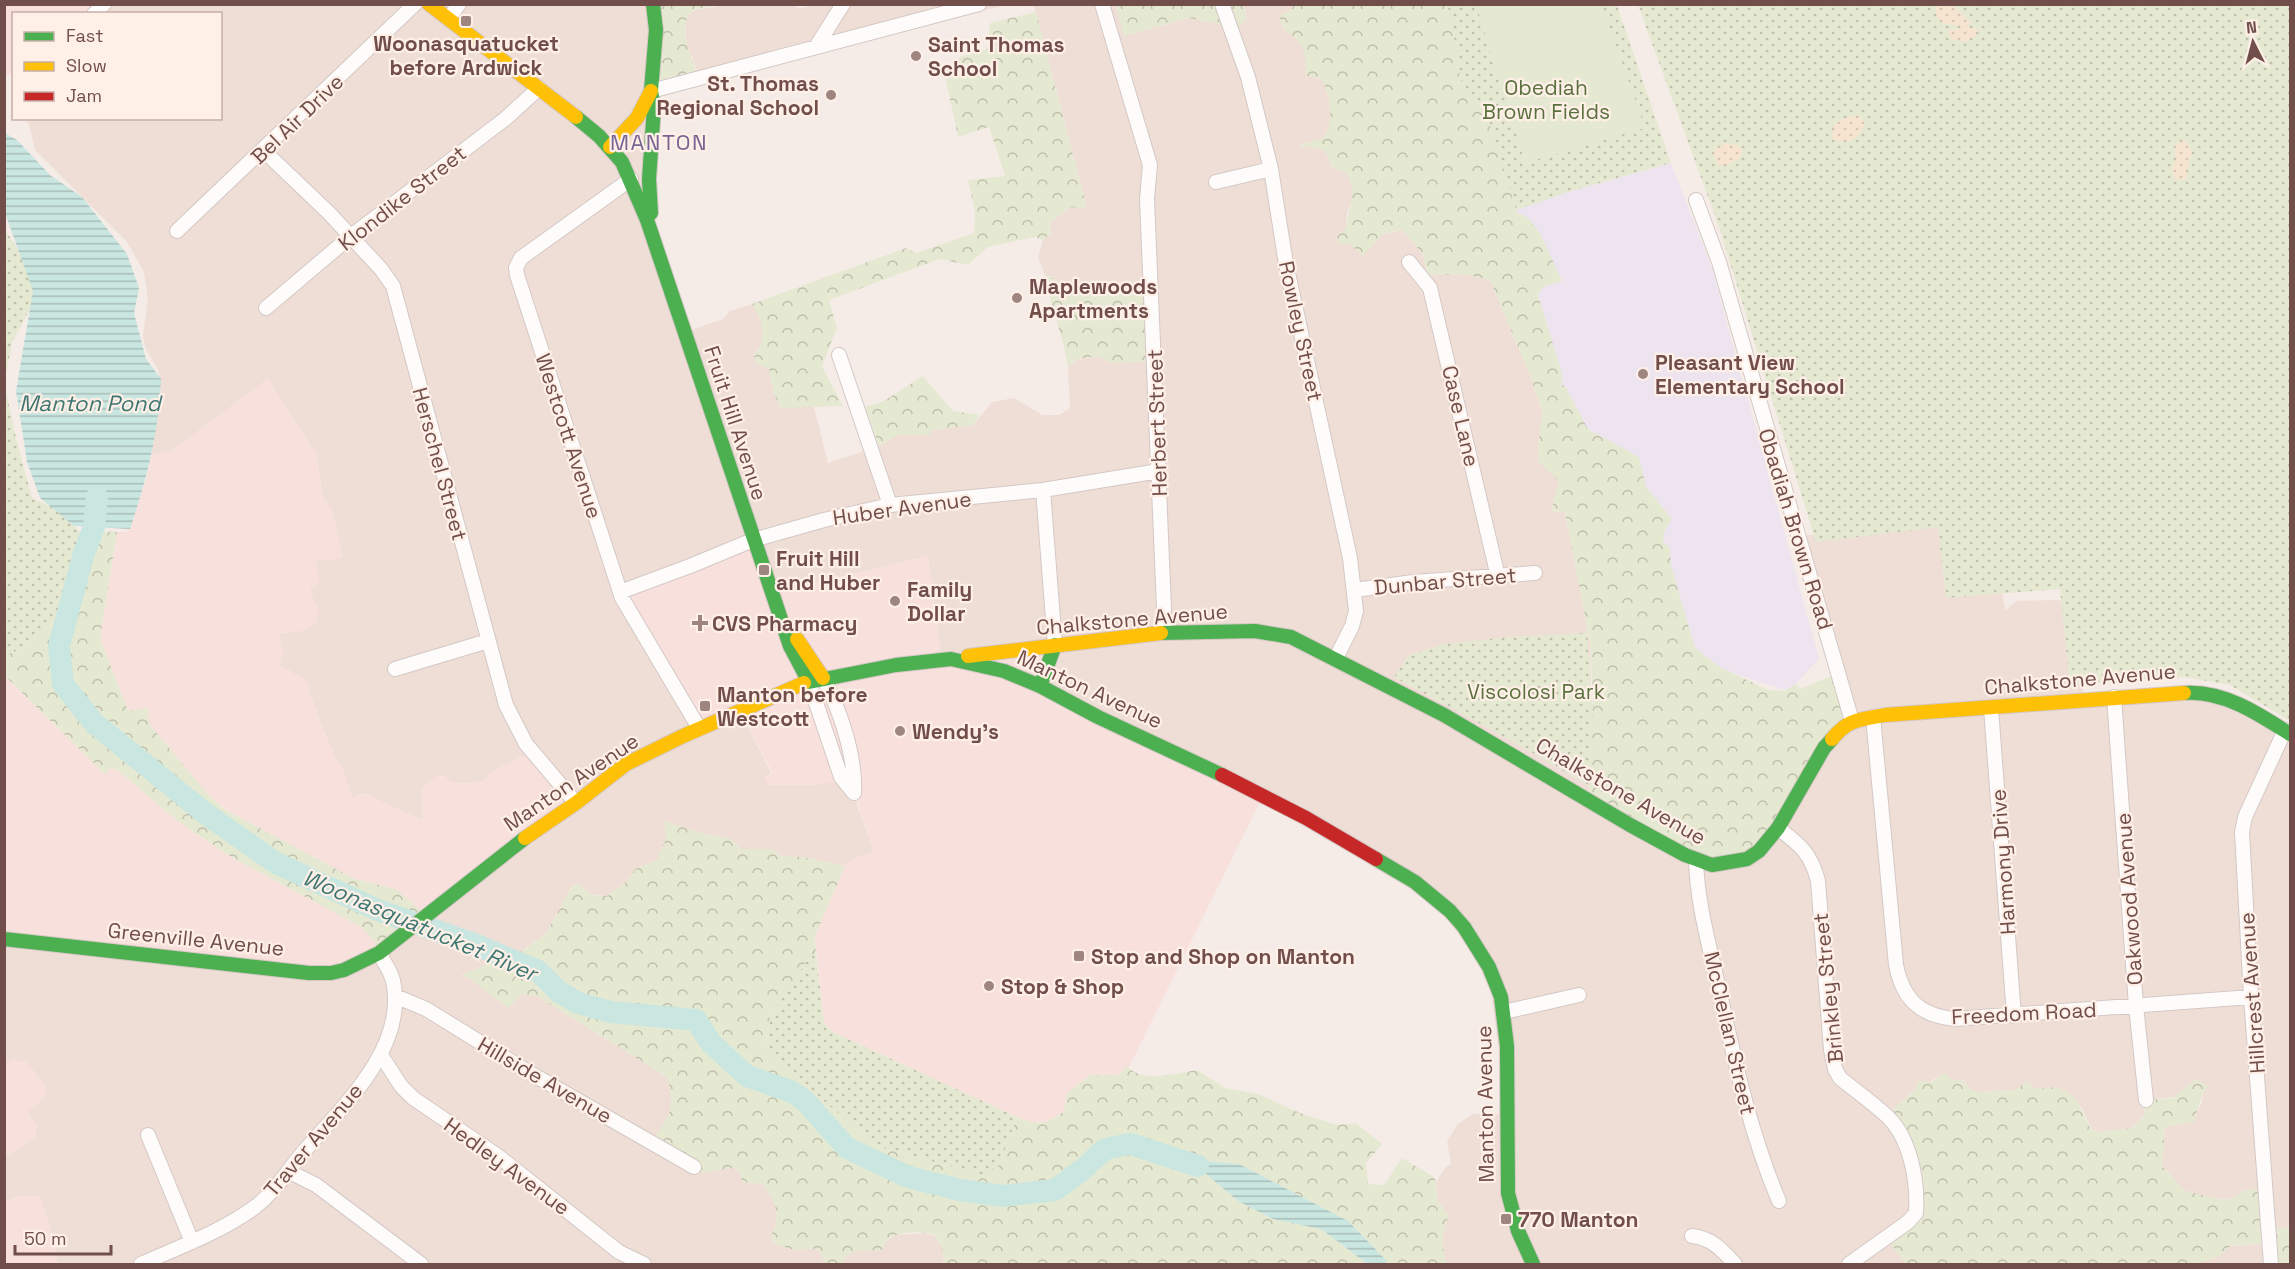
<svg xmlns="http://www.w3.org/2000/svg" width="2295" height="1269" font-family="'Space Grotesk',sans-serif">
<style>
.residential{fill:#efded6}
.commercial{fill:#f8e0dd}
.education{fill:#eee4f0}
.grass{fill:url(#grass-dots)}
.forest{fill:url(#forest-crowns)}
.sand{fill:url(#sand-dots)}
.garden{fill:#e6e9d2}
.water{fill:url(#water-rules)}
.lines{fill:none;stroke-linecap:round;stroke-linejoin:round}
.river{stroke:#cae6e1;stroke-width:22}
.street-casing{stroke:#d4c8c5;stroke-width:16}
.fast-casing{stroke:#d4c7c4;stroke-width:16}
.slow-casing{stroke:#d4c7c4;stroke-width:16}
.jam-casing{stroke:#d4c7c4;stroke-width:16}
.street{stroke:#fefcfb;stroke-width:14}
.fast{stroke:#4caf50;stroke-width:14}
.slow{stroke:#ffc107;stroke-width:14}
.jam{stroke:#c62828;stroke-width:14}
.poi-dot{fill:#9f8580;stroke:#feefe7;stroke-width:2}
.labels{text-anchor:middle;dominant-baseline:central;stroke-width:4.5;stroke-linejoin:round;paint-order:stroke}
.poi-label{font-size:21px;font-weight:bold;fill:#714e49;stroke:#feefe7;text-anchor:start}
.park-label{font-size:21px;fill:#5a713f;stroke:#feefe7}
.street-label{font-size:21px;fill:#714e49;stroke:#feefe7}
.neighbourhood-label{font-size:22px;letter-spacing:1.5px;fill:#796594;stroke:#feefe7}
.water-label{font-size:22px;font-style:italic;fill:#3e7672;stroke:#feefe7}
</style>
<defs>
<pattern id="grass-dots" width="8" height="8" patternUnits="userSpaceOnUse" patternTransform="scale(1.5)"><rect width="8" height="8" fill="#e6e9d2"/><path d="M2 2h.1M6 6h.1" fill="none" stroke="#bfbfac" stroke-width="1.8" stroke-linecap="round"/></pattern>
<pattern id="forest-crowns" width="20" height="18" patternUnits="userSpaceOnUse" patternTransform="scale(1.5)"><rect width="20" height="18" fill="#e6e9d2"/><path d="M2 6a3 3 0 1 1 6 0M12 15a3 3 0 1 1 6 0" fill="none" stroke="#bfbfac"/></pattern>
<pattern id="sand-dots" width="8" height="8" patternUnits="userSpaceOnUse" patternTransform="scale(1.5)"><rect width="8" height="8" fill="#f7e4d0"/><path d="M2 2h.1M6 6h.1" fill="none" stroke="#d7c5b4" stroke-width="1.8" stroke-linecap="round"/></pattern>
<pattern id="water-rules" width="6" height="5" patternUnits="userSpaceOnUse" patternTransform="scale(1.5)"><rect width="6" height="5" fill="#cae6e1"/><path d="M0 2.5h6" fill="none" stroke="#a8bdb8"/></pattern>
</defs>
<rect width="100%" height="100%" fill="#f5ece7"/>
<!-- residential -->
<path class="residential" d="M731,4L794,5L799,9L817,4L1006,5L699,80L693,59L687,49L685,22L690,12L696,10Z
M108,5H657L653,237L688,331L723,319L730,311L752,304L762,319L763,342L754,355L769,369L774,394L781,407H814L828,463L879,446L897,435H928L932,430L973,425L992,402L1014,398L1042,415H1059L1070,408L1068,367L1077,359L1099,356L1112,363L1152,290L1118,292L1104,289L1096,279L1072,289L1044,273L1038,257L1043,240L1051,233L1050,223L1070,207L1087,208L1034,5H1116L1124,36L1189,18L1231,26L1246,19L1245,5H1293L1292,9L1279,17L1284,30L1294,34L1302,46L1306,59V76L1321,79L1328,90L1331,127L1324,138L1300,145L1325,150L1333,168L1347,173L1353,185V199L1347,213L1346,229L1383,234L1402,230L1423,254L1428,275L1463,274L1490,280L1529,373L1543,414L1538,444L1559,481L1551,511L1565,512L1590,643L1592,728L1823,758L1854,726L1800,536L1864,529L1992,523L2005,610L2017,601L2056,600L2065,601L2077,614L2084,700L2210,697L2290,739V1227L2273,1229L2236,1197L2224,1200L2185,1191L2162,1166L2165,1127L2194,1122L2196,1112L2202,1103L2203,1094L2146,1100L2144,1115L2132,1128L2099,1132L2091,1129L2083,1110L2074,1098L2062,1089H2038L2032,1087L2015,1090L1977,1092L1971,1090L1964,1081L1950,1079L1945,1073L1916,1089L1885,1116L1900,1134L1917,1202L1887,1240L1906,1264L1447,1263L1443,1254V1231L1449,1216L1437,1200L1436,1182L1445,1168L1451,1164L1447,1141L1458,1124L1473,1114H1507L1489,976L1439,907L1310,825L941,658L928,556L775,593L740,711L771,773L848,779L873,850L871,853L850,860L845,866L802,857H785L780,856L772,849H740L731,839L701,833L664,822L666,839L657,860L635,869L627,881L607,896L592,895L579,884L572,886L546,934L522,951L461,975L522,994L537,996L667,1077L673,1098L670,1115L655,1138L702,1172L735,1168L741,1174L742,1182L763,1184L776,1202L777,1226L784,1246L792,1250L812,1248L819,1250L826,1264H57L55,1245L40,1196H21L5,1202V1157L35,1137L37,1125L27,1112L46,1096V1088L27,1062L5,1065V942L302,977L498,768L481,782L460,784L451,782L444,776L422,788L423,821L363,793L352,798L342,766L336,760L319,719L306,681L280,665L283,652L278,634L307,630L314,603L310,588L316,559L334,560L333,512L323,497L316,454L268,379L170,452L151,455L161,399L159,372L145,347L143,335L148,299L144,272L127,242L35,150L29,124L24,119L220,118V14L99,13Z
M925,1233L935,1236L942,1247L944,1264H842L844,1257L853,1251L882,1250L886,1241L896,1235Z
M2272,1243L2274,1264H2196L2218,1257L2230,1246Z"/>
<!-- commercial -->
<path class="commercial" d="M4,5H108L99,13L14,14L13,74L5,75Z
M268,379L316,454L323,497L333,512L343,557L334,560H316L320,582L310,588L314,603L319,608L317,622L307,630L279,634L283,652L280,665L306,681L319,719L336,760L342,766L352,797L362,793L423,820L422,788L436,776H444L451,782L459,783L481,782L498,768L530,752L574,800L427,916L396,889L355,879L239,818L211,798L150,725L128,711L100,638L117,532H127L146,480L151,455L170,452Z
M752,539L775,593L928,556L941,658L1052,647L1046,689L1261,800L1129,1067L1119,1075L1090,1076L1067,1093L1064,1111L1050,1121L1032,1123L1017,1117L835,1033L824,1024L815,936L845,866L850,860L871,853L873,850L852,786L848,779L818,785H769L764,778L772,772L740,711L699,727L624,598Z
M4,676L106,774L110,768L116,769L179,822L233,858L363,928L385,954L348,976L5,942Z
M13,1060L27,1062L46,1088V1096L27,1112L37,1125L35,1137L5,1157V1065Z
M21,1196H40L55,1245L57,1264H5V1202Z"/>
<!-- education -->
<path class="education" d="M1671,163L1712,269L1819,659L1789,691L1710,666L1612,624L1484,221L1571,191Z"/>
<!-- grass -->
<path class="grass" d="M1414,5H1617L1671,163L1571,191L1484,221Z
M1638,5H2290V721L2230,685L2184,677L2070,685L2060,589L1946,598L1938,527L1816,542L1719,227Z
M5,230L33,270L34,301L12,343L5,380Z
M4,382L16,438L32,498L70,516L78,531H84C83,577 65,619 26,646C20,651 11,652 5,655Z
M1587,633L1593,714L1591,787L1521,746L1394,677L1409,655L1444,644L1508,637Z
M816,953L824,1024L835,1033L1017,1117L999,1167L982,1175L875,1146L766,1050L770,1017L806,962Z"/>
<!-- forest -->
<path class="forest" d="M657,5H731C719,6 704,6 694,11C673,21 695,65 699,80L658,90Z
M1116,5H1245L1246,19L1237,30L1231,26L1189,18L1124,36Z
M1293,5H1447L1451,16L1460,78L1470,96L1486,112L1517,212L1528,218L1540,233L1562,281L1543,287L1538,295L1562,373L1561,379L1563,380L1561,385L1565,386L1588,429L1639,457L1646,487L1672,519L1664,532L1663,541L1670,548L1671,565L1695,648L1720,667L1768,690L1784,691L1796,684L1800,689L1838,673L1854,726L1843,733L1768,847L1699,862L1589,794L1593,701L1590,643L1565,512L1551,511L1559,481L1539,462L1538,444L1543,414L1529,373L1490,280L1463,274L1428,275L1423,254L1402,230L1383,234L1363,256L1350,244L1338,243L1337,236L1346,229C1348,206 1358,196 1347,173L1333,168L1325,150L1299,145L1324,138C1334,121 1331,95 1321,79L1306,76C1306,53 1304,41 1284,30L1279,16L1292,9Z
M1036,12L1087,209L1070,207L1050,223L1051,233L1043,240L1035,237L988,247L968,265L940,259L829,300L837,328L822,366L843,406L781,408L774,394L769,369L756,363L754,356C768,339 763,321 752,304L906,248L916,253L974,233L975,212L968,180L1005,176L989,127L958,137L944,71L962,56L987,49L990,23Z
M1044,273L1072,289L1097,279C1111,297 1131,291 1152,290L1155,361L1111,363L1099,356L1077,359L1068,367C1063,335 1050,305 1044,273Z
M923,376L953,411L979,415L973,425L932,430L929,435H897L879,446L865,407L884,401Z
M84,531L117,532L100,638L128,711L147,708L150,725L211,798L226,810L355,879L396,889L426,915L385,954L363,928L233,858L179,822L116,769L110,768L106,775L5,676L4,655C11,653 21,651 26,646C65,619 83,578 84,531Z
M664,821L701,833L731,839L740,849H772L780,856L802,857L845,866L815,936L816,953L806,962L770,1017L766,1050L875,1146L982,1175L999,1166L1017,1117C1038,1125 1046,1125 1064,1111L1067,1093L1090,1075H1119L1127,1066C1141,1084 1177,1073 1197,1070L1225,1088L1258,1094L1300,1113L1337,1125L1356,1123L1382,1144L1366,1163L1368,1184L1384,1185L1402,1158L1434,1177L1436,1182L1437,1200L1449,1216C1442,1232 1440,1247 1447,1263L1450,1264H1386V1260L1348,1221L1239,1164L1172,1158L1204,1172L1238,1201L1273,1219L1321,1229L1365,1262L1366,1264H944C943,1255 943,1245 936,1237C928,1229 893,1232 886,1241C884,1244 884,1247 882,1250C867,1251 848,1247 842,1264H826L819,1250C810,1247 803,1251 794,1250C788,1249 781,1245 775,1244L770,1237C783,1216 776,1203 763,1184L742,1182L741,1174L735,1168L702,1172L652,1142C670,1114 676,1110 667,1077L537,996L522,994L508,1008L469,978L461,975L522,951L546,934L572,886L579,884L592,895L607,896L627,881L635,869L657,860L666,839Z
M1945,1073L1950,1079L1964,1081L1971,1090L1977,1092L2015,1090L2027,1081C2039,1096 2047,1083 2061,1089C2078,1095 2083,1115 2091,1129L2100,1132L2132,1128L2144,1115L2146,1100L2173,1098L2196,1079L2208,1086C2202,1094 2196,1112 2194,1122L2165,1127L2162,1166L2185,1191L2224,1200L2236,1197L2243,1191L2266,1187L2273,1229L2290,1227V1264H2274L2271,1243L2230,1246L2218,1257L2196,1264H1906L1887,1240L1916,1212L1910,1159L1885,1116L1916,1089L1918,1081L1931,1082Z"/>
<!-- sand -->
<path class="sand" d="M1935,5H1952L1970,22L1971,24L1965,26L1978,30L1976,36L1966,42L1951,39L1949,31L1962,27C1945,21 1937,28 1935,5Z
M1858,115L1865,122C1862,137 1848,146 1833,139C1829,121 1844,118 1858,115Z
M2183,140L2189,145L2192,154C2188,162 2188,171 2185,180L2175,179L2172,168L2176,157L2174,147Z
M1726,143L1739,146L1742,151L1740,158L1726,165H1718L1713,153L1716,148Z"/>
<!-- garden -->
<path class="garden" d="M1476,5H1602L1645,128L1525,163Z"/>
<!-- water -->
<path class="water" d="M5,133L17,140L50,175L82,197L127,254L139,288L134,313L146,359L161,379C159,432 147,478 130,529L74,526L40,498L27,462L16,391L33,291L5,213Z
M1169,1158L1239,1164L1348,1221L1386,1260V1264H1366L1365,1262L1321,1229L1273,1219L1238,1201L1204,1172Z"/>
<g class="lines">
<!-- river -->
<path class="river" d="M97,497L94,527L84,553L59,646L63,684L94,723L206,814L276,863L380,911L474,944L538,971L558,991L578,1003L611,1012L696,1020L711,1043L747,1076L790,1091L805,1101L847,1148L908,1177L960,1190L1003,1196L1055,1190L1081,1171L1105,1149L1130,1144L1198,1166"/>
<defs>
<path id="street" d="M1102,4L1150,165L1147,199L1165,633
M1222,4L1248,77L1271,169L1286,264L1350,558L1356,611L1352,626L1336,658
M94,14L104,4
M449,18L459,4
M816,47L843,4
M651,91L979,4
M264,151L329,213L381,269L393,286L506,705L526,744L576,803
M631,179L521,258L516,268L517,275L622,598L699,728
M1216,182L1271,169
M1696,200L1719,262L1852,721
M177,231L415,4
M1409,262L1430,288L1498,577
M266,308L351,236L505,119L539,88
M839,355L890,505
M1043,490L1055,645
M1355,590L1413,582L1535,573
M620,592L690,566L753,540L824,520L890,505L1043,490L1159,471
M395,669L488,641
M823,678C840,709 856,757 854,793
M809,682L841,777L854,793
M2114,697L2136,1006L2146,1100
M1991,708L2014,1016
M1873,717L1896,965C1903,999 1919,1015 1954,1019L2251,997
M1778,828C1800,845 1811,853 1818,881L1831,1050L1835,1069L1840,1078C1856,1091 1873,1103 1888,1117C1911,1140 1918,1182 1916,1213L1908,1222L1849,1264
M1696,860C1697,903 1710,948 1719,990C1735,1062 1750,1133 1779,1201
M395,996L426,1009L525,1070L694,1167
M1504,1012L1579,995
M381,1055L401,1086L413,1098L498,1156L619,1252L644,1264
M148,1135L192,1242
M288,1171L316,1185L421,1264
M1692,1236C1712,1238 1722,1250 1735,1264
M141,1264C179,1247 221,1232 255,1207C276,1191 289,1168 306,1149C344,1105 404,1050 394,986C393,974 385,964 379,953
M2271,1264L2251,997L2242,832L2245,817L2285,730"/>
<path id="fast" d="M576,117L599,136L622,162L647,220L790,646L809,682
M651,213L649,179L654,107L651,91L656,30L653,4
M1161,633L1255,631L1291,637L1444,715L1630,825L1685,855L1712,865L1747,859L1759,851L1778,828L1824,748L1832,739
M804,683L896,665L951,659L1004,671L1040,686L1098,717L1222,775
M1040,686L1055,645
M2184,693C2223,690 2259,714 2290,734
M1376,859L1415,882L1450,911L1464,927L1489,967L1501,997L1507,1046L1508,1193L1518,1231L1533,1264
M4,939L309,973H331L344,970L379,953L525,838"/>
<path id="slow" d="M429,4L576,117
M610,147L637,118L651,91
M797,639L823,678
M968,656L1161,633
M1832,739C1849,718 1860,720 1885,715L2184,693
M525,838L576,803L626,764L683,736L804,683"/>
<path id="jam" d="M1222,775L1306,818L1376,859"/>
</defs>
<!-- street casing -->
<use href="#street" class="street-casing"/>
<!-- fast casing -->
<use href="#fast" class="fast-casing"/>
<!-- slow casing -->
<use href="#slow" class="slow-casing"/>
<!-- jam casing -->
<use href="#jam" class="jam-casing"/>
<!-- street -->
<use href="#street" class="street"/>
<!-- fast -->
<use href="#fast" class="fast"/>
<!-- slow -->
<use href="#slow" class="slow"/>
<!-- jam -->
<use href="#jam" class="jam"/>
</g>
<!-- markers -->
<g class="poi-dot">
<rect x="460" y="15" width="12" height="12" rx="3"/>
<circle cx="916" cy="56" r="6"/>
<circle cx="831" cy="95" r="6"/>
<circle cx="1017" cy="298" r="6"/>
<circle cx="1643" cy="374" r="6"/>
<rect x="758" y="564" width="12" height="12" rx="3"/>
<circle cx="895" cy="601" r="6"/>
<path d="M697 614h6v6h6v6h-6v6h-6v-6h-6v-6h6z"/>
<rect x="699" y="700" width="12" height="12" rx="3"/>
<circle cx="900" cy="731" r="6"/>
<rect x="1073" y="950" width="12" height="12" rx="3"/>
<circle cx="989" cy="986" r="6"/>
<rect x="1500" y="1213" width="12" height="12" rx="3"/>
</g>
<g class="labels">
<!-- poi labels -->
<g class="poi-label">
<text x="466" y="43" text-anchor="middle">Woonasquatucket<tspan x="466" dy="24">before Ardwick</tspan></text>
<text x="928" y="44">Saint Thomas<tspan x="928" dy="24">School</tspan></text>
<text x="819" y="83" text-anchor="end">St. Thomas<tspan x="819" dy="24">Regional School</tspan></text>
<text x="1029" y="286">Maplewoods<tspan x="1029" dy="24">Apartments</tspan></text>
<text x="1655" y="362">Pleasant View<tspan x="1655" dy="24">Elementary School</tspan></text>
<text x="776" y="558">Fruit Hill<tspan x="776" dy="24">and Huber</tspan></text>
<text x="907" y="589">Family<tspan x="907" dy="24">Dollar</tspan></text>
<text x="712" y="623">CVS Pharmacy</text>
<text x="717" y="694">Manton before<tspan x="717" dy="24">Westcott</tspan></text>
<text x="912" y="731">Wendy's</text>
<text x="1091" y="956">Stop and Shop on Manton</text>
<text x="1001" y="986">Stop &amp; Shop</text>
<text x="1518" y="1219">770 Manton</text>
</g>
<!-- park labels -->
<g class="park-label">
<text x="1546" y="87">Obediah<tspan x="1546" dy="24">Brown Fields</tspan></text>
<text x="1536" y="691">Viscolosi Park</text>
</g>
<!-- street labels -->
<g class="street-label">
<text transform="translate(297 119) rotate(-44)">Bel Air Drive</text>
<text transform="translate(402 198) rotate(-38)">Klondike Street</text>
<text transform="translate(1301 331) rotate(78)">Rowley Street</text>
<text transform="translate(1461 416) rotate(77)">Case Lane</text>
<text transform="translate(736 423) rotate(72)">Fruit Hill Avenue</text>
<text transform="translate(1157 423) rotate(-92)">Herbert Street</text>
<text transform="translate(569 436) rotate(72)">Westcott Avenue</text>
<text transform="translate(440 464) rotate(75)">Herschel Street</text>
<text transform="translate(902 508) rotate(-8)">Huber Avenue</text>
<text transform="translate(1796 529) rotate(73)">Obadiah Brown Road</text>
<text transform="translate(1445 581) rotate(-5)">Dunbar Street</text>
<text transform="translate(1132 619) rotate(-5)">Chalkstone Avenue</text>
<text transform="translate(2080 679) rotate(-5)">Chalkstone Avenue</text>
<text transform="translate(1090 689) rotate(25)">Manton Avenue</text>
<text transform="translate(571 782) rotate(-34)">Manton Avenue</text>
<text transform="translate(1621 791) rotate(30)">Chalkstone Avenue</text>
<text transform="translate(2003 862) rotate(-94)">Harmony Drive</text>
<text transform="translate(2129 899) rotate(-94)">Oakwood Avenue</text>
<text transform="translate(196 939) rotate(6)">Greenville Avenue</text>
<text transform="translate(1828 988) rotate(-96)">Brinkley Street</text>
<text transform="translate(2252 993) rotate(-94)">Hillcrest Avenue</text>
<text transform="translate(2024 1013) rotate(-3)">Freedom Road</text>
<text transform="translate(1730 1033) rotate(77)">McClellan Street</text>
<text transform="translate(545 1080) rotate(30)">Hillside Avenue</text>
<text transform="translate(1485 1104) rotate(-91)">Manton Avenue</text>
<text transform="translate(313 1140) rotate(-50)">Traver Avenue</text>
<text transform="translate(507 1166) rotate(36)">Hedley Avenue</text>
</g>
<!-- neighbourhood labels -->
<g class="neighbourhood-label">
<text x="659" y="142">MANTON</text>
</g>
<!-- water labels -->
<g class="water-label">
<text x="90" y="403">Manton Pond</text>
<text transform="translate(420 925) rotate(23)">Woonasquatucket River</text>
</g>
</g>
<!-- border -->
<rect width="2295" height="1269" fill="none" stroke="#714e49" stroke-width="12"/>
<!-- legend -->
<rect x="12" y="12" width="210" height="108" fill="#feefe7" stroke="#c6afa8" stroke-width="1.5"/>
<rect x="24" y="32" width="30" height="9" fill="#4caf50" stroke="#c6afa8" stroke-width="1.5"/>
<text x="66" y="42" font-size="18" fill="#714e49">Fast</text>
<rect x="24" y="62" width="30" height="9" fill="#ffc107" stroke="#c6afa8" stroke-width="1.5"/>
<text x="66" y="72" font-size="18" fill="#714e49">Slow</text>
<rect x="24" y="92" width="30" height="9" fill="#c62828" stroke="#c6afa8" stroke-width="1.5"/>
<text x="66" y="102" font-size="18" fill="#714e49">Jam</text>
<!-- north arrow -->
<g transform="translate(2253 42) rotate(354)" stroke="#feefe7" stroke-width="4.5" paint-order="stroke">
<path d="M0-4.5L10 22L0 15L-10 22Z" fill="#714e49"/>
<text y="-9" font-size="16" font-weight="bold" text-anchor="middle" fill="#714e49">N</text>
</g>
<!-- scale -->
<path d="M15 1245v9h96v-9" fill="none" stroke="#714e49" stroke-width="3"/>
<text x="24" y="1245" font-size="18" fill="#714e49" stroke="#feefe7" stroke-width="4.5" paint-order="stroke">50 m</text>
</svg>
